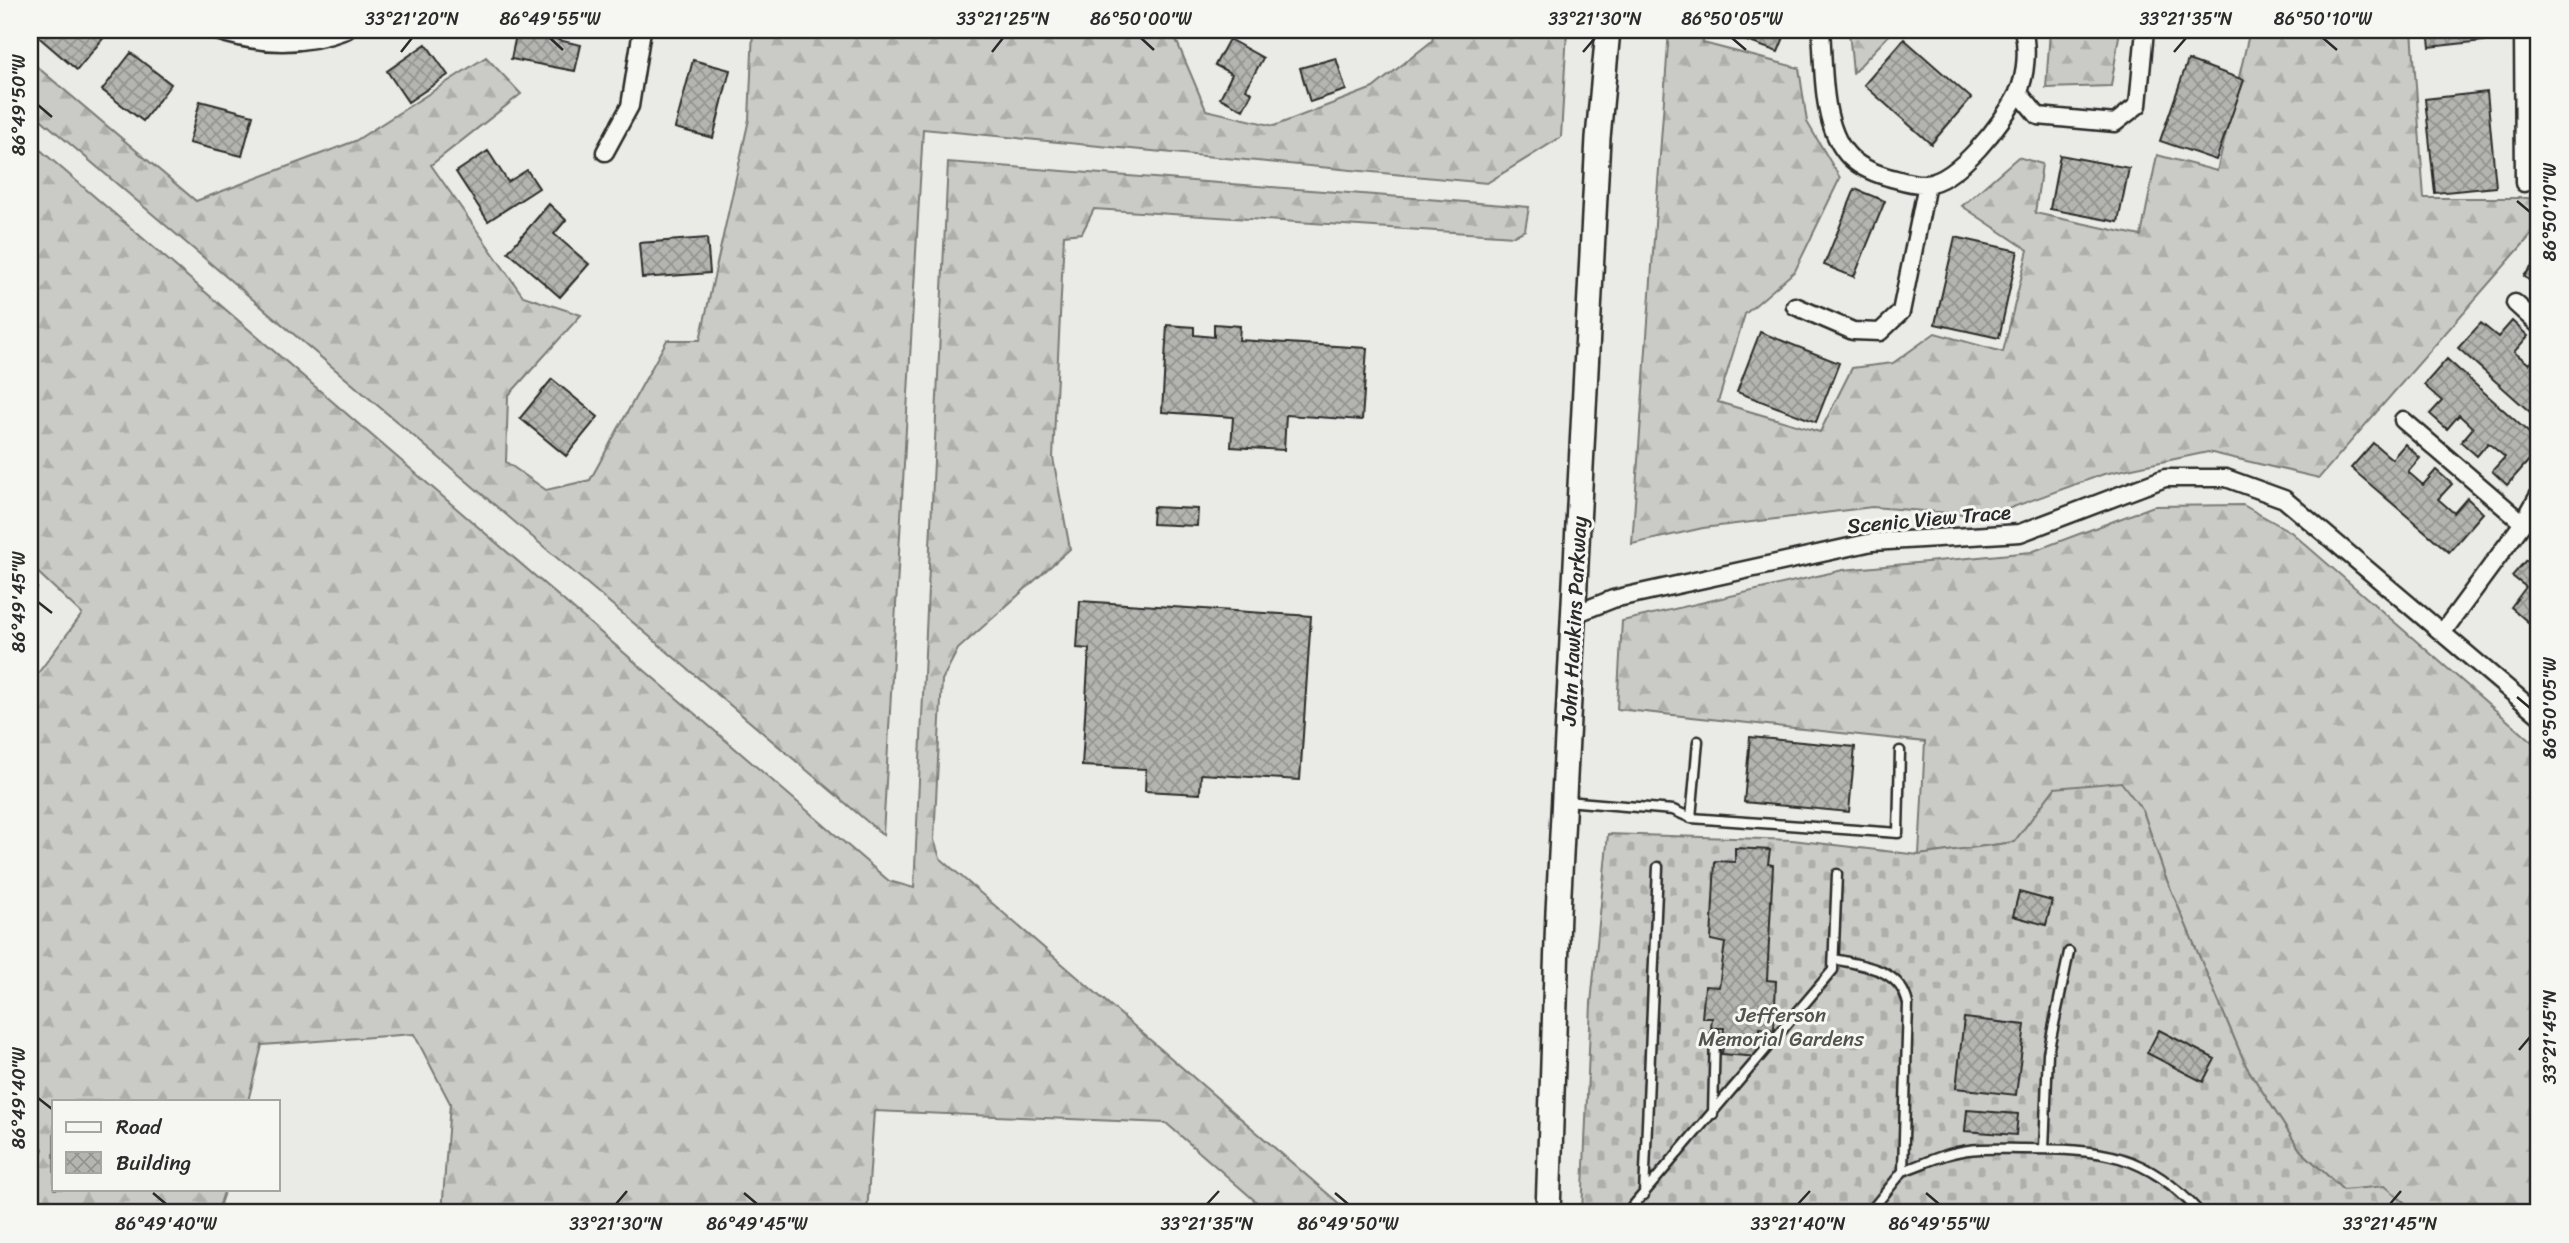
<svg xmlns="http://www.w3.org/2000/svg" width="2569" height="1243" font-family="Sriracha,sans-serif">
<style>
.forest{fill:url(#forest-firs);stroke:#7a7a79;stroke-width:2}
.cemetery{fill:url(#cemetery-stones);stroke:#7a7a79;stroke-width:2}
.building{fill:url(#building-cross-hatch);stroke:#2b2b2b;stroke-width:2}
.lines{fill:none;stroke-linecap:round;stroke-linejoin:round}
.service-casing{stroke:#2b2b2b;stroke-width:13}
.minor-casing{stroke:#2b2b2b;stroke-width:21}
.secondary-casing{stroke:#2b2b2b;stroke-width:28}
.service{stroke:#f6f6f2;stroke-width:8}
.minor{stroke:#f6f6f2;stroke-width:16}
.secondary{stroke:#f6f6f2;stroke-width:23}
.ticks{fill:none;stroke:#2b2b2b;stroke-width:2.5}
.labels{text-anchor:middle;dominant-baseline:central;stroke-width:6;stroke-linejoin:round;paint-order:stroke}
.street-label{font-size:21px;fill:#2b2b2b;stroke:#f6f6f2}
.park-label{font-size:21px;fill:#535352;stroke:#f6f6f2}
.neatline{fill:none;stroke:#2b2b2b;stroke-width:2.5}
.ticks-label{font-size:18px;text-anchor:middle;fill:#2b2b2b}
</style>
<defs>
<pattern id="forest-firs" width="22" height="20" patternUnits="userSpaceOnUse" patternTransform="scale(1.75)"><rect width="22" height="20" fill="#cacac7"/><path d="M5 1l3.5 6h-7zM16 11l3.5 6h-7z" fill="#aeaeab"/></pattern>
<pattern id="cemetery-stones" width="16" height="16" patternUnits="userSpaceOnUse" patternTransform="scale(1.75)"><rect width="16" height="16" fill="#cacac7"/><path d="M2 7V4a2 2 0 0 1 4 0v3zM10 15v-3a2 2 0 0 1 4 0v3z" fill="#aeaeab"/></pattern>
<pattern id="building-cross-hatch" width="8" height="8" patternUnits="userSpaceOnUse" patternTransform="scale(1.75)"><rect width="8" height="8" fill="#b4b4b1"/><path d="M0 0l8 8M0 8l8-8" fill="none" stroke="#939390"/></pattern>
</defs>
<rect width="100%" height="100%" fill="#eaeae6"/>
<filter id="ink" filterUnits="userSpaceOnUse"><feTurbulence type="fractalNoise" baseFrequency=".0143" numOctaves="2"/><feDisplacementMap in="SourceGraphic" scale="14" xChannelSelector="R" yChannelSelector="G"/><feConvolveMatrix kernelMatrix="1 2 1 2 8 2 1 2 1" color-interpolation-filters="sRGB"/></filter>
<g filter="url(#ink)">
<!-- forest -->
<path class="forest" d="M753,30H1172L1206,110L1274,126L1373,88L1432,41L1434,30H1567L1561,137L1487,183L923,129L883,835L30,110V61L196,201L355,141L486,57L521,94L431,165L523,296L581,315L508,396L506,462L546,490L590,480L667,340H700L749,119Z
M1669,30H1704L1703,43L1799,68L1807,122L1840,178L1795,271L1745,314L1718,402L1820,432L1852,368L1893,363L1935,333L2003,352L2028,250L1962,206L2018,157L2042,164L2035,213L2141,236L2157,155L2217,171L2250,30H2412L2424,198H2539V226L2319,478L2208,452L2104,474L1988,516L1872,507L1703,528L1632,544Z
M1849,30H1894L1853,73Z
M2050,30H2120L2111,86L2046,88Z
M30,141L889,881L914,888L948,162L1529,207L1525,230L1514,236L1094,209L1082,233L1064,235L1053,458L1070,549L958,649L942,680L934,840L940,858L1350,1213H1269L1166,1123L874,1111L867,1213H442L450,1103L414,1034L262,1045L248,1101H54V1189H225L217,1213H30V1183L43,1149L30,1131V684L82,614L30,565Z
M2243,505L2291,532L2539,748V1213H2417L2385,1187L2343,1190L2300,1150L2246,1066L2165,876L2143,811L2055,788L2014,842L1919,855L1925,742L1617,709L1622,621L1843,570L2031,552L2154,506Z"/>
<!-- cemetery -->
<path class="cemetery" d="M2121,782L2143,811L2165,876L2246,1066L2300,1150L2343,1190L2385,1186L2417,1213H1582L1591,1003L1608,834L1792,840L1919,855L2014,842L2055,788Z"/>
<!-- building -->
<path class="building" d="M39,30H100L106,35L77,70L35,34Z
M517,30H560L558,40L581,45L575,71L511,59Z
M1716,30H1787L1778,52Z
M2211,30H2240V33Z
M2428,30H2490L2491,40L2430,47Z
M1229,39L1263,58L1246,89L1252,93L1243,110L1220,98L1232,74L1215,65Z
M1904,39L1971,98L1931,144L1864,85Z
M426,44L448,75L408,102L387,71Z
M131,53L171,84L143,121L102,90Z
M1336,58L1346,90L1310,102L1300,68Z
M693,60L730,70L713,138L675,128Z
M2188,60L2244,80L2216,160L2160,141Z
M2487,92L2496,187L2435,193L2425,99Z
M200,101L253,115L242,156L189,143Z
M488,151L508,182L527,170L539,188L488,221L456,172Z
M2060,155L2129,168L2118,222L2050,209Z
M1855,189L1885,201L1854,277L1824,265Z
M549,204L566,220L554,234L589,264L560,297L508,252Z
M1955,237L2018,251L1999,338L1935,324Z
M707,238L710,273L642,278L639,243Z
M2539,258V289L2524,276Z
M2512,321L2528,336L2514,352L2529,364L2539,352V420L2458,348L2481,323L2498,337Z
M1214,324L1240,326L1239,340L1367,348L1362,420L1286,415L1284,450L1231,447L1233,417L1162,412L1167,325L1194,327V335L1214,337Z
M1760,332L1839,363L1816,422L1737,392Z
M2447,359L2539,442V449L2507,485L2492,471L2505,457L2488,443L2477,456L2461,442L2473,428L2459,415L2447,429L2430,414L2442,401L2424,385Z
M552,379L598,417L566,456L520,418Z
M2373,443L2392,459L2405,444L2420,458L2408,472L2423,485L2436,470L2452,484L2438,499L2454,513L2467,498L2483,513L2449,552L2351,468Z
M1153,507L1198,509L1197,526L1152,524Z
M2526,560L2539,572L2537,630L2511,607L2526,587L2512,576Z
M30,582L37,588L30,596Z
M1080,601L1311,616L1300,780L1201,774L1200,794L1145,791L1146,769L1082,766L1089,649L1077,648Z
M1750,737L1855,747L1849,812L1744,802Z
M1735,848L1770,850L1768,864L1773,865L1767,980L1776,981L1774,1030L1760,1028L1758,1057L1722,1054L1724,1028H1711L1712,1018H1702L1705,986L1719,987L1725,943L1711,940L1715,861L1735,862Z
M2019,892L2052,901L2046,925L2013,916Z
M1964,1018L2025,1025L2016,1095L1956,1088Z
M2159,1030L2215,1059L2203,1082L2147,1053Z
M1967,1110L2018,1114L2016,1135L1965,1131Z"/>
<g class="lines">
<defs>
<path id="service" d="M1566,801L1673,810L1691,818L1898,833L1900,751
M1691,818L1698,741
M1834,959C1864,966 1900,968 1908,1004L1903,1171C1920,1165 1936,1157 1953,1153C1975,1147 2000,1149 2022,1149C2100,1149 2146,1152 2200,1213
M1713,1114L1715,1034
M2044,1149L2048,1053L2069,952
M1644,1195L1658,867
M1627,1213L1833,970L1837,874
M1869,1213L1903,1171"/>
<path id="minor" d="M214,30C258,45 302,47 346,30
M1821,30C1824,67 1821,124 1847,154C1857,166 1874,173 1888,177C1900,180 1913,185 1925,184C1958,182 2004,121 2018,93C2026,76 2028,48 2023,30
M2523,30L2524,183
M2018,92L2038,116L2115,123L2138,105L2145,30
M605,152L630,106L642,30
M2515,303L2539,325
M1795,306L1853,331L1880,332L1901,312L1927,184
M2403,420L2523,523
M1575,614L1613,599L1872,542L2020,533L2165,478H2226L2284,499L2539,715
M2442,633L2523,523L2539,495"/>
<path id="secondary" d="M1548,1213L1558,912L1598,138L1608,30"/>
</defs>
<!-- service casing -->
<use href="#service" class="service-casing"/>
<!-- minor casing -->
<use href="#minor" class="minor-casing"/>
<!-- secondary casing -->
<use href="#secondary" class="secondary-casing"/>
<!-- service -->
<use href="#service" class="service"/>
<!-- minor -->
<use href="#minor" class="minor"/>
<!-- secondary -->
<use href="#secondary" class="secondary"/>
</g>
</g>
<!-- ticks -->
<path class="ticks" d="M550,38L563,50M1141,38L1154,50M1732,38L1746,50M2323,38L2337,50M401,52L412,38M992,52L1003,38M1583,52L1595,38M2174,52L2186,38M38,105L52,117M2517,201L2530,212M38,602L52,613M2517,697L2530,708M2519,1050L2530,1037M38,1098L52,1109M153,1193L166,1204M744,1193L757,1204M1335,1193L1348,1204M1926,1193L1939,1204M616,1204L627,1191M1207,1204L1219,1191M1798,1204L1810,1191M2390,1204L2401,1191"/>
<g class="labels">
<!-- street labels -->
<g class="street-label">
<text transform="translate(1929 519) rotate(-5)">Scenic View Trace</text>
<text transform="translate(1574 621) rotate(-87)">John Hawkins Parkway</text>
</g>
<!-- park labels -->
<g class="park-label">
<text x="1781" y="1015">Jefferson<tspan x="1781" dy="24">Memorial Gardens</tspan></text>
</g>
</g>
<!-- margin -->
<rect width="2569" height="1243" fill="none" stroke="#f6f6f2" stroke-width="77"/>
<!-- legend -->
<rect x="52" y="1100" width="228" height="91" fill="#f6f6f2" stroke="#a5a5a2" stroke-width="2"/>
<rect x="66" y="1122" width="35" height="10" fill="#f6f6f2" stroke="#a5a5a2" stroke-width="2"/>
<text x="116" y="1134" font-size="21" fill="#2b2b2b">Road</text>
<rect x="66" y="1152" width="35" height="21" fill="url(#building-cross-hatch)" stroke="#a5a5a2" stroke-width="2"/>
<text x="116" y="1170" font-size="21" fill="#2b2b2b">Building</text>
<rect x="38" y="38" width="2492" height="1166" class="neatline"/>
<g class="ticks-label">
<text x="412" y="25">33°21'20"N</text>
<text x="550" y="25">86°49'55"W</text>
<text x="1003" y="25">33°21'25"N</text>
<text x="1141" y="25">86°50'00"W</text>
<text x="1595" y="25">33°21'30"N</text>
<text x="1732" y="25">86°50'05"W</text>
<text x="2186" y="25">33°21'35"N</text>
<text x="2323" y="25">86°50'10"W</text>
<text transform="translate(19 105) rotate(-90)" y="6">86°49'50"W</text>
<text transform="translate(2550 212) rotate(-90)" y="6">86°50'10"W</text>
<text transform="translate(19 602) rotate(-90)" y="6">86°49'45"W</text>
<text transform="translate(2550 708) rotate(-90)" y="6">86°50'05"W</text>
<text transform="translate(2550 1037) rotate(-90)" y="6">33°21'45"N</text>
<text transform="translate(19 1098) rotate(-90)" y="6">86°49'40"W</text>
<text x="166" y="1230">86°49'40"W</text>
<text x="616" y="1230">33°21'30"N</text>
<text x="757" y="1230">86°49'45"W</text>
<text x="1207" y="1230">33°21'35"N</text>
<text x="1348" y="1230">86°49'50"W</text>
<text x="1798" y="1230">33°21'40"N</text>
<text x="1939" y="1230">86°49'55"W</text>
<text x="2390" y="1230">33°21'45"N</text>
</g>
</svg>
